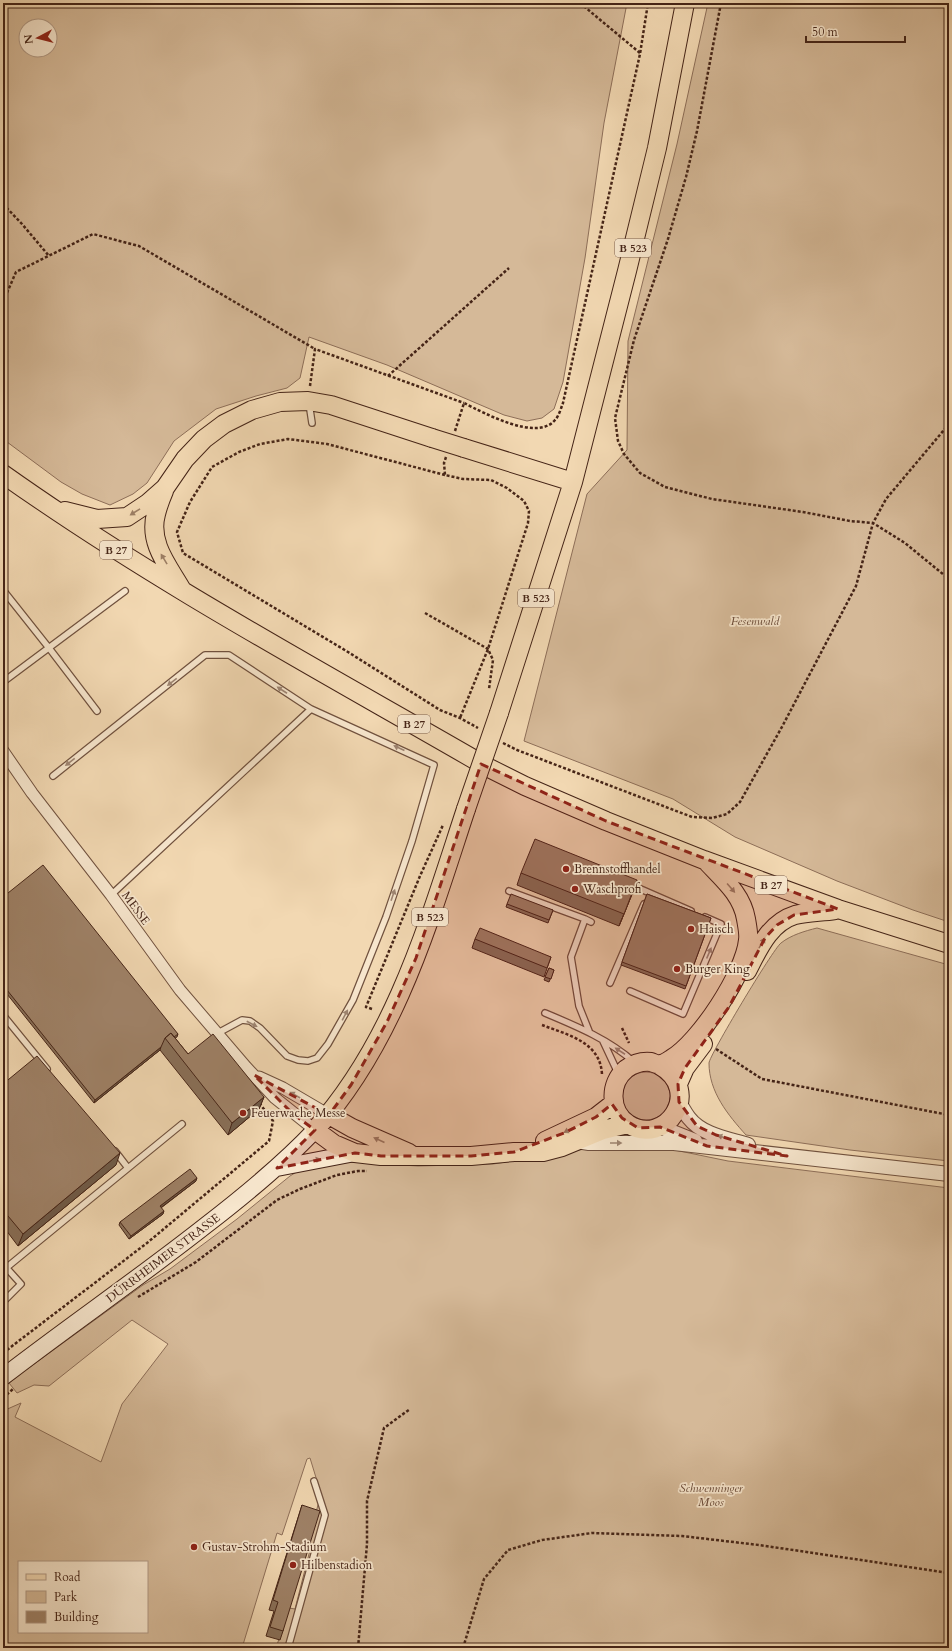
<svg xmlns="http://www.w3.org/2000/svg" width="952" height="1651" font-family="Cardo,serif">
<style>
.green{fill:#d5b998;stroke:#8d6e58;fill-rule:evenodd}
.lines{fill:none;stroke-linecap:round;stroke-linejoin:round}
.service-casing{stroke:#70513e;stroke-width:8}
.minor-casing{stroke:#70513e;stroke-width:13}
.tertiary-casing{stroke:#70513e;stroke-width:16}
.secondary-casing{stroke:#452417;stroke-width:18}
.primary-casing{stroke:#452417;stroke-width:20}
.path{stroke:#452417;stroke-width:2.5;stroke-dasharray:3 2;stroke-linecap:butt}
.service{stroke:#f7e6cd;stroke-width:5.5}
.minor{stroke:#f7e6cd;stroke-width:11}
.tertiary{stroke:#f7e6cd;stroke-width:14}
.secondary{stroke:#f7e6cd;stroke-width:16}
.primary{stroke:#f2d8b2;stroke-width:18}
.primary-bridge-casing{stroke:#452417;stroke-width:20;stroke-linecap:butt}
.primary-bridge{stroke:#f2d8b2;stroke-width:18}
.wall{fill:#897059;stroke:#452417}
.shaded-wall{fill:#6f5b49;stroke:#452417}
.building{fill:#9f8268;stroke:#452417}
.oneway{fill:#9c7e64}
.oneway2{fill:#9e8572}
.marked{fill:#8f2418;fill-opacity:0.2;stroke:#8f2418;stroke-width:3;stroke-dasharray:8 5;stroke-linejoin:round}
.poi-dot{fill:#8f2418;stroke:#f7e6cd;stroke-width:1.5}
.labels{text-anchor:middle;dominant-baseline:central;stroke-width:3.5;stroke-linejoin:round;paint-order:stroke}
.shield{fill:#f7e6cd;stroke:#7a5e4e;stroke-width:1}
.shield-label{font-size:11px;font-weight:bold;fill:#452417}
.park-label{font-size:12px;font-style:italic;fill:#694937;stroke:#f7e6cd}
.poi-label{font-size:12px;fill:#452417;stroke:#f7e6cd;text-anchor:start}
.street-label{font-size:12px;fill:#452417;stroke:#f7e6cd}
</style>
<rect width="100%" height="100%" fill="#f2d8b2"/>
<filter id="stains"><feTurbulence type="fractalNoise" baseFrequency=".005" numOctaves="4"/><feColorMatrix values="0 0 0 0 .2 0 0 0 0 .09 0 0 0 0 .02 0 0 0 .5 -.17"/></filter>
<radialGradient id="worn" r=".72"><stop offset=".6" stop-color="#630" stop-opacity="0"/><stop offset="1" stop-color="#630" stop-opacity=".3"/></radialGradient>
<!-- green -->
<path class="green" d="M3,3H627L604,123L585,258L563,382L554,409L542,418L527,421L504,415L387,365L309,337L300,378L287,388L256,396L216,409L174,441L147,483L133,494L110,505L82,494L61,482L3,439ZM26,26H50V50H26Z
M708,3H949V922L913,910L837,881L735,837L673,799L524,741L587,494L627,450L628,341L677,144Z
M817,928L949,965V1161L850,1150L746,1135C728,1115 709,1092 709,1063C709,1056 773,949 781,943C791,935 805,931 817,928Z
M622 1096a24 24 0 1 1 48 0a24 24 0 1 1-48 0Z
M611,1146L660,1147L728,1161L949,1188V1648H276L289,1608L295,1609L310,1550L306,1549L321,1494L310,1458L307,1459L282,1535L277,1533L242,1648H3V1411L21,1403L15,1417L101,1462L122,1404L168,1344L132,1320L49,1386L34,1385L17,1393L9,1383L23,1372L143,1285L170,1269L237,1219L290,1176L308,1165L353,1162L418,1166L493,1164L525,1159L553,1158L578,1150ZM19,1562H147V1632H19Z"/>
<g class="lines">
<defs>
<path id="service" d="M309,403L312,423
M3,590L49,648L97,711
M3,682L125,591
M53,776L205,655H229L311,709L434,765L412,841L386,917L353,1000L328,1044L317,1058L308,1061L298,1060L287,1056L260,1028L250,1021L242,1020L218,1033
M636,887L691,911
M509,891L585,919
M111,895L311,709
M610,983L644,904
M630,991L683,1014L721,924L705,917
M545,1013C576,1026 608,1039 634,1062
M3,1015L47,1069
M589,1031L579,1006L571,957L585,919L591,922
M603,1041L618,1073
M115,1151L128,1168
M3,1264L21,1284L3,1302
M6,1268L182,1124
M288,1648L325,1515L314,1481"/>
<path id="minor" d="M3,751L32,793L111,895L180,990L246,1067L275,1098L315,1130
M259,1077L283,1088L329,1115"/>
<path id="tertiary" d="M679,1102C682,1107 685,1113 689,1118C702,1135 729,1139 748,1145
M660,1127L695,1141
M577,1141L589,1143H674L949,1174"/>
<path id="secondary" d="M277,1168L355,1153
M3,1377C69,1326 139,1278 205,1226C244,1196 281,1166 315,1130"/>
<path id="primary" d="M464,448L573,482
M3,474C158,584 325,673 489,768L525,786L606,821L704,860L838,909L949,944
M164,491C161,498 158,506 156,514C148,543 169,567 182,590
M65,511L97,519L127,517L148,503L165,488L185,459L204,439L224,424L252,410L280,402L308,401L331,405L432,438
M499,713L573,482L627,271L657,148L685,3
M466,809C429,921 396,1040 315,1130L334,1144L355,1153L381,1156H471L514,1152H543L562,1147L603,1130L628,1124
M747,971C758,950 769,923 795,915C807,912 822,912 835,910
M659,1065C705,1091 665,1148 628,1124C609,1111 609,1083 626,1069C633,1064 642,1061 651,1062C654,1063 657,1065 660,1064C663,1064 668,1061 671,1059C699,1043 745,973 748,940C749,934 747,925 746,919C742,895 724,880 708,863
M678,1084L685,1068L703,1044
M329,1115L352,1128L409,1153
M545,1141L596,1117L614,1103"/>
</defs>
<!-- service casing -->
<use href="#service" class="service-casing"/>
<!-- minor casing -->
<use href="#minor" class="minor-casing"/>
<!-- tertiary casing -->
<use href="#tertiary" class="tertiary-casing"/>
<!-- secondary casing -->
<use href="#secondary" class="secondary-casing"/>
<!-- primary casing -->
<use href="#primary" class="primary-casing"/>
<!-- path -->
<path class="path" d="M580,3L640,53
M721,3L697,131L686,177L668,239L634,340L615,418L618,441L624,454L640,473L665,487L712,499L803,512L850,521L873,523L905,543L949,579
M3,204L22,224L49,256
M3,302L16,272L93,234L139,246L315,349
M388,376L509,268
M310,386L315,349L464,403
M455,431L464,403C484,413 537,442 555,420C559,416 561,408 563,403L640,54L648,3
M446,457L444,463L445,475L463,479L491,480L507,488L524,501L529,511L528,523L488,649L460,718
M445,475L327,444L288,439L260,444L239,452L212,467L190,502L177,532L183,553L348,652L440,710L460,718L478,728
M425,613L488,649L493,660L489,689
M503,743L517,750L692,817L712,818L727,814L740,802L783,725L856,586L873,523L886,499L949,424
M372,1009L366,1007L420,876L443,825
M542,1025C568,1035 601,1042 602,1075
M622,1028L629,1043
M716,1049L762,1079L949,1115
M138,1297L196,1262L277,1200L300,1189L337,1175L358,1171H367
M3,1353L147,1243L269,1141L273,1121L260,1104
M3,1398L13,1389
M358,1648L367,1544V1501L384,1428L410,1409
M463,1648L484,1579L508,1550L542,1540L592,1533L682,1536L759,1545L949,1573"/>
<!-- service -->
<use href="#service" class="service"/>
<!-- minor -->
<use href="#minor" class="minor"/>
<!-- tertiary -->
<use href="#tertiary" class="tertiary"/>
<!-- secondary -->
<use href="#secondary" class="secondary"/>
<!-- primary -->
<use href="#primary" class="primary"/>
<defs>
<path id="primary-bridge" d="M432,438L464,448
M466,809L499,713"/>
</defs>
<!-- primary-bridge casing -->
<use href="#primary-bridge" class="primary-bridge-casing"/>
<!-- primary-bridge -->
<use href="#primary-bridge" class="primary-bridge"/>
</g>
<!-- wall -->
<path class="wall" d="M521,873L633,892L619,926L517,885Z
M647,894L711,918L685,989L621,965Z
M3,897L178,1034L177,1037L175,1038L188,1054L264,1097L259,1109L228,1135L160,1050L94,1103L3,989Z
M507,904L553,910L548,923L506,907Z
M475,939L551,957L544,977L472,948Z
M549,968L554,970L549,982L544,980Z
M3,1084L116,1165L18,1246L6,1230L3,1232Z
M196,1181L161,1208L163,1214L129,1239L119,1225L120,1222Z
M302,1505L283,1631L280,1640L266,1636L274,1611L269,1610Z"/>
<!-- shaded-wall -->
<path class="shaded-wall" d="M637,880L633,892L619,926L624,914Z
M161,1047L160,1050L94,1103L95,1100Z
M264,1097L259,1109L228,1135L232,1123Z
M120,1153L116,1165L18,1246L23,1234Z
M197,1178L196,1181L159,1209L160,1206Z
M164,1211L163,1214L129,1239L131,1236Z
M7,1227L6,1230L3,1232V1230Z"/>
<!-- building -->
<path class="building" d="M535,839L637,880L624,914L521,873Z
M43,865L178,1034L174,1037L171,1033L165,1038L161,1047L95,1100L3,985V897Z
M511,894L553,910L549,920L507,904Z
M647,894L711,918L686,986L622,962Z
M480,928L551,957L547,968L475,939Z
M549,968L554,970L551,979L545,977Z
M171,1033L188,1054L213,1034L264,1097L232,1123L165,1038Z
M37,1056L120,1153L23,1234L3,1210V1084Z
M190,1169L197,1178L160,1206L164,1211L131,1236L120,1222Z
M3,1223L7,1227L3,1230Z
M302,1505L320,1511L283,1631L270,1627L278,1602L273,1600Z"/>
<!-- one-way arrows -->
<defs><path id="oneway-solid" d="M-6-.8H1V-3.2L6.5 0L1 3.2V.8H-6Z"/></defs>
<g class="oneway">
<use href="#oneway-solid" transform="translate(135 512) rotate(148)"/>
<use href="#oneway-solid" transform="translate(164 559) rotate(-121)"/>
<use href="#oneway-solid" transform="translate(731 888) rotate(49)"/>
<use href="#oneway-solid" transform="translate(762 943) rotate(-60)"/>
<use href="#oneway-solid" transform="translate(569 1130) rotate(153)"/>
<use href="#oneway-solid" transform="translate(379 1140) rotate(-156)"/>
</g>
<g class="oneway2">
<use href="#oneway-solid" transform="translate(172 682) rotate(142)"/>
<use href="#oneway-solid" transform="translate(282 690) rotate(-147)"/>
<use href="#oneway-solid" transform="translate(399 748) rotate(-155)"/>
<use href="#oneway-solid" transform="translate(70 762) rotate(142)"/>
<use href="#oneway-solid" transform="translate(393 895) rotate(-71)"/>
<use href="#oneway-solid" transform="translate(709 953) rotate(-67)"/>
<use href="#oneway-solid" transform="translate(345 1015) rotate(-62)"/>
<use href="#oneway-solid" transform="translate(252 1024) rotate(28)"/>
<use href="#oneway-solid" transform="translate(620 1051) rotate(-147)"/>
<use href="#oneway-solid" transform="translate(295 1095) rotate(-150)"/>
<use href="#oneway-solid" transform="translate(723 1137) rotate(-162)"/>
<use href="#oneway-solid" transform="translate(616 1143)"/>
<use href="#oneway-solid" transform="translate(315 1160) rotate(-12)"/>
</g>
<!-- marked area -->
<path class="marked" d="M481,764L606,821L838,909L794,915L777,925L765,938L729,1007L685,1068L678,1084L679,1102L697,1126L716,1135L787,1156L707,1146L660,1127L638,1128L622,1118L612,1104L596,1117L564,1133L514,1152L471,1156H381L355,1153L277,1168L315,1130L293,1114L254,1075L329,1115L351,1085L387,1022L416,958Z"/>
<!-- markers -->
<g class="poi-dot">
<circle cx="566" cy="869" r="4"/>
<circle cx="575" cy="889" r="4"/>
<circle cx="691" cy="929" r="4"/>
<circle cx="677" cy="969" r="4"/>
<circle cx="243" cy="1113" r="4"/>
<circle cx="194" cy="1547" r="4"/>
<circle cx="293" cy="1565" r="4"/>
</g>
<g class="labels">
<!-- shield labels -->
<g class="shield">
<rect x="615" y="239" width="36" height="18" rx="3"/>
<rect x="100" y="541" width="32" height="18" rx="3"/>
<rect x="518" y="589" width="36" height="18" rx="3"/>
<rect x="398" y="715" width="32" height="18" rx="3"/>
<rect x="755" y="876" width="32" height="18" rx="3"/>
<rect x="412" y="908" width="36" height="18" rx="3"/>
</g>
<g class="shield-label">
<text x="633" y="248">B 523</text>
<text x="116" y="550">B 27</text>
<text x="536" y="598">B 523</text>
<text x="414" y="724">B 27</text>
<text x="771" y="885">B 27</text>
<text x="430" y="917">B 523</text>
</g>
<!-- park labels -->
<g class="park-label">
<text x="755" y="621">Fesenwald</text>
<text x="711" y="1488">Schwenninger<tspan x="711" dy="14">Moos</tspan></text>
</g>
<!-- poi labels -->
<g class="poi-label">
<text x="574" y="869">Brennstoffhandel</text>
<text x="583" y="889">Waschprofi</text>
<text x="699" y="929">Haisch</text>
<text x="685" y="969">Burger King</text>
<text x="251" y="1113">Feuerwache Messe</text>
<text x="202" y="1547">Gustav-Strohm-Stadium</text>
<text x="301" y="1565">Hilbenstadion</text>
</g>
<!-- street labels -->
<g class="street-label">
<text transform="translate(136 908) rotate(54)">MESSE</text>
<text transform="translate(163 1258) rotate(-37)">DÜRRHEIMER STRASSE</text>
</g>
</g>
<!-- margin -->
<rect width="952" height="1651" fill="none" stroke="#f2d8b2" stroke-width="16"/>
<rect x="4" y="4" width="944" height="1643" fill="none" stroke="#452417" stroke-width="2"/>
<rect x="8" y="8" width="936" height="1635" fill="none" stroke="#452417"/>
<!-- legend -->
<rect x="18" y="1561" width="130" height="72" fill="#f7e6cd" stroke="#b09884"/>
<rect x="26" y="1574" width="20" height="6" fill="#f2d8b2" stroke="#b09884"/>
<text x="54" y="1581" font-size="12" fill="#452417">Road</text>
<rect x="26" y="1591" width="20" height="12" fill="#d5b998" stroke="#b09884"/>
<text x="54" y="1601" font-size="12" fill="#452417">Park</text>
<rect x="26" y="1611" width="20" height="12" fill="#9f8268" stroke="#b09884"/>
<text x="54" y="1621" font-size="12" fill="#452417">Building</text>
<!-- north arrow -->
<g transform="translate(38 38) rotate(263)"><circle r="19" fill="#f7e6cd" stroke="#b09884"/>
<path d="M0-3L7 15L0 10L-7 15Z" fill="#8f2418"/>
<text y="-6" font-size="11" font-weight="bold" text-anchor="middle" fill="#452417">N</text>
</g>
<!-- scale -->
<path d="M806 36v6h99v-6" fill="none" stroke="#452417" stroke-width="2"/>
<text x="812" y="36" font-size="12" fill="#452417" stroke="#f7e6cd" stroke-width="3" paint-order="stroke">50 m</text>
<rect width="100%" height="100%" filter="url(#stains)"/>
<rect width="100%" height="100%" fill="url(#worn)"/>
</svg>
